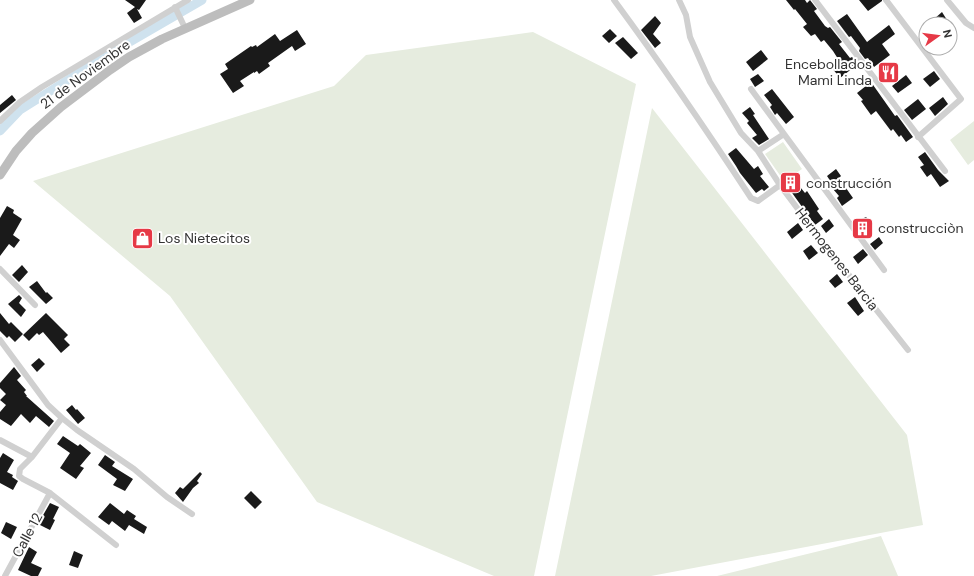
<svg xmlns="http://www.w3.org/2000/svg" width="974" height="576" font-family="'DM Sans',sans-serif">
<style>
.green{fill:#e6ecdf}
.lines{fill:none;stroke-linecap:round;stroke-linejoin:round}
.canal{stroke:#cfe2ee;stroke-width:9}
.building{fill:#1a1a1a}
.street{stroke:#d0d0d0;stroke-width:6}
.secondary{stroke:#bdbdbd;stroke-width:9}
.labels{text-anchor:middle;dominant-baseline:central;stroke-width:4;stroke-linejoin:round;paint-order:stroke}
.poi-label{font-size:14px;fill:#333;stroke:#fff;text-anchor:start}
.street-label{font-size:14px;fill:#333;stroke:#fff}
</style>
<rect width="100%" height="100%" fill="#fff"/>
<!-- green -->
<path class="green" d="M533,32L636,84L534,576H494L317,502L170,296L33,181L334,86L366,55Z
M652,108L907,435L923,525L651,576H555Z
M974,121V160L968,165L950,140Z
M783,142L802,169L784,181L765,154Z
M881,536L898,576H717Z"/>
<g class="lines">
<!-- canal -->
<path class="canal" d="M0,131L20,110L114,51L202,0"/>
</g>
<!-- building -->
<path class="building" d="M125,0H146L139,10L137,9L142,18L134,23L127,13L135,7Z
M786,0H805L807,3L810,0L817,9L814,11L825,26L828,28L830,27L842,42L839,44L850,58L852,57L858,64L840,78L832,68L840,62L833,51L824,40L821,42L815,34L811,36L803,27L807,24L795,9L794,10Z
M859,0H882V1L868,11Z
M942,12L947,20L941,24H936L933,20Z
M847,14L867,42L889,25L895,34L882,44L890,55L874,67L868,58L865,59L859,51L860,48L851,36L849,37L837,21Z
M655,16L661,23L653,34L661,43L655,48L641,30Z
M610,29L617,36L609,43L602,36Z
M297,30L306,44L295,51L292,46L268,63L270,66L259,74L257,71L254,73V72L240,81L244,86L233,93L220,74L228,69L225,64L251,46L252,47L256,45L257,47L275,34L280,41Z
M623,37L638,53L631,59L615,43Z
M761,50L768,59L753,71L746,62Z
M934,71L940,79L930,87L923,79Z
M758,74L764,81L755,87L750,79Z
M906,75L912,83L898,93L892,86Z
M871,82L895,116L897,115L913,137L906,142L901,135L899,137L893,129L891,131L876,111L871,115L861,101L863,100L857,93Z
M772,89L794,117L786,124L777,113L775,115L770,107L772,105L764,95Z
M12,95L16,100L0,113V105Z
M943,97L948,104L935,116L929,108Z
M918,99L926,109L912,120L904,110Z
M750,107L755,114L753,115L769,139L759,145L752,138L757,135L747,123L749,121L742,113Z
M736,148L754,169L758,166L763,174L760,176L769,187L764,191L762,189L756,193L740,173L736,166L728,154Z
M925,152L938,170L949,181L940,187L931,174L927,177L920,167L924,165L918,157Z
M836,169L841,176L839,178L853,198L842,206L837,198L839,196L833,189L835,188L827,176Z
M792,177L805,193L807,191L819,209L817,211L823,219L815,225L785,183Z
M7,206L14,210L13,213L22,219L13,235L20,240L14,248L9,244L0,256V218Z
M866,217L873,224L862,232L855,222Z
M829,219L834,226L826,233L821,226Z
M798,223L803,230L792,239L787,232Z
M879,237L883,243L875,250L870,244Z
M811,245L818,253L809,260L803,251Z
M863,249L868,255L858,264L853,257Z
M22,265L28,272L19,282L12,275Z
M837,274L843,282L835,288L829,281Z
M37,281L46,293L47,292L53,298L46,304L29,287Z
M19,295L22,298L19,303L26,310L21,317L8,304Z
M855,297L864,311L858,316L847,303Z
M0,313L9,324L11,322L23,334L15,342L9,336L7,338L0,331Z
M46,313L68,335L64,339L70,345L61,353L43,332L39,335L37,333L29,341L23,335Z
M39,358L45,364L37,372L31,365Z
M14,367L21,376L17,380L26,390L24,392L27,396H26L54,421L49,427L36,416L30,423L21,414L11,426L0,419V412L6,405L0,400L6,394L0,388V383Z
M72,405L76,410L77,409L85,418L78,424L66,410Z
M63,436L78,446L80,444L91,453L80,466L84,468L76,479L60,468L70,453L57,444Z
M3,453L14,460L7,472L13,475L12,477L18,481L13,490L0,483V458Z
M105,455L115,462L112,466L133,479L125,491L113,485L117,479L98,465Z
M200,472L202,474L197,481L199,483L193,488L183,502L175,493L180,487L183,489Z
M251,491L262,502L255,509L244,498Z
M50,503L59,507L53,519L55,520L50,530L38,524Z
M110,503L124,514L127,510L136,516L134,519L147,527L144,534L129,525L125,531L112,521L109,525L98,517Z
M6,522L17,527L11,539L1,533Z
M29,547L37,552L31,563L42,568L38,576H31L18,570Z
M74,551L83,555L78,568L69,565Z"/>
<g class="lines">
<!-- street -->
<path class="street" d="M614,0C662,65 707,131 751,198L758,201L780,185
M679,0L686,15L690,37L710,82L741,133L758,151L780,185L815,232L908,350
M815,0L945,171
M886,0L961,99L918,137
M947,0L966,23L974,28
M175,7L185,28
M751,89L884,270
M0,121L20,102L42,87L188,0
M758,151L784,134
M0,269L35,305
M0,340L48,405L62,418L77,430L134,469L167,497L192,514
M62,418L32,457L20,469L19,476L23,479L50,493L116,545
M0,440L32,457
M5,576L50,493"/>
<!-- secondary -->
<path class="secondary" d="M0,175L16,151L32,133L61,107L110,70L129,57L162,39L250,0"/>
</g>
<!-- icons -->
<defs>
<symbol id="restaurant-square" viewBox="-11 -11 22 22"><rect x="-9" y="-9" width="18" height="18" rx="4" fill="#e63946" stroke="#fff"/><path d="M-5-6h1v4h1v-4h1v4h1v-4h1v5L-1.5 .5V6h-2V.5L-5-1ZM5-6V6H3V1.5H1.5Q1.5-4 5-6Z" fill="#fff"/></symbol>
<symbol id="building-square" viewBox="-11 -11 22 22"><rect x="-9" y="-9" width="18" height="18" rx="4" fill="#e63946" stroke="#fff"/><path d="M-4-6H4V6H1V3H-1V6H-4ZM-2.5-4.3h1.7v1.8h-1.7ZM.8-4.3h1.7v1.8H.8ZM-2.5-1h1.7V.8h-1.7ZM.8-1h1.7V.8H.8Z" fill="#fff"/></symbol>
<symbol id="shop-square" viewBox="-11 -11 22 22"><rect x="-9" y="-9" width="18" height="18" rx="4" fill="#e63946" stroke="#fff"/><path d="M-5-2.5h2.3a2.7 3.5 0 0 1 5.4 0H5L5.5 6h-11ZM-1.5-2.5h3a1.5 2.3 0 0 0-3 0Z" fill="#fff"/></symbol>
</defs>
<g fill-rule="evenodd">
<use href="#restaurant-square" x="876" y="60" width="25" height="25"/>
<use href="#building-square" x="778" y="170" width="25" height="25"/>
<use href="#building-square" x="850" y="216" width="25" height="25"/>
<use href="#shop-square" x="130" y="226" width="25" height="25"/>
</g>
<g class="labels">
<!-- poi labels -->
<g class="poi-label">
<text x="872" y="64" text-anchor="end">Encebollados<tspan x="872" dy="16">Mami Linda</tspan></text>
<text x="806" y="183">construcción</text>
<text x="878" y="228">construcciòn</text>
<text x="158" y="238">Los Nietecitos</text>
</g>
<!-- street labels -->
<g class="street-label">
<text transform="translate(85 74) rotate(-36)">21 de Noviembre</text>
<text transform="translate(837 259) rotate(52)">Hermogenes Barcia</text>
<text transform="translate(27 535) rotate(-62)">Calle 12</text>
</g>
</g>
<!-- north arrow -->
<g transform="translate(938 36) rotate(76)"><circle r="19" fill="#ffffff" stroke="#adadad"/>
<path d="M0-3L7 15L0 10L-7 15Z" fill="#e63946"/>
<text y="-6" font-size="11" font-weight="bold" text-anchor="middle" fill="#333333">N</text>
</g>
</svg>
